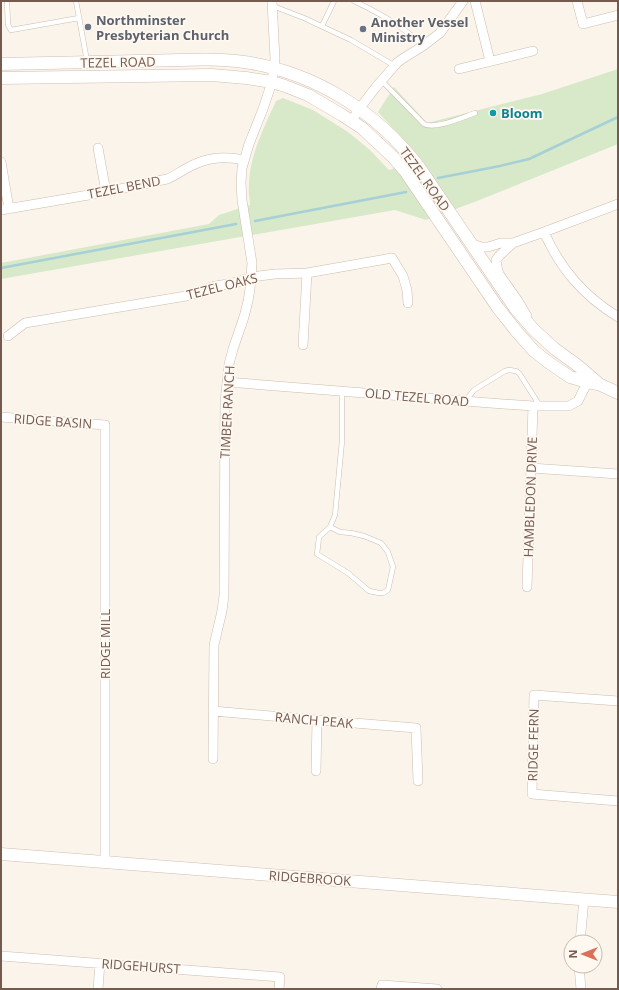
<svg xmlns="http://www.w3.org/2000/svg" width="619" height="990" font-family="'Open Sans',sans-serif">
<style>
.green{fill:#d7e9c9}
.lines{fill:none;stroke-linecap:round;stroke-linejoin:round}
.stream{stroke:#a6d0d5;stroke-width:2.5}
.lane-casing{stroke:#cdbcb0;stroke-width:5.5}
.street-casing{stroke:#cdbcb0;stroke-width:10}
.secondary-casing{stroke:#d2bdb1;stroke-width:13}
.lane{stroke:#fff;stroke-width:4.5}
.street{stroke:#fff;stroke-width:9}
.secondary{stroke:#fff;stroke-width:12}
.worship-dot{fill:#6b7280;stroke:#fef8f1;stroke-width:1.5}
.culture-dot{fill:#0f9aa8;stroke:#fef8f1;stroke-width:1.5}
.labels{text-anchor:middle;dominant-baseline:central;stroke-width:3.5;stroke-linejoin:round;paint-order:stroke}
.worship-label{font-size:13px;font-weight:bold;fill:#5b616d;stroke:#fef8f1;text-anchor:start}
.street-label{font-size:13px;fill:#755a4f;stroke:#fef8f1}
.culture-label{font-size:13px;font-weight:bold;fill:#0d838f;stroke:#fef8f1;text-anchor:start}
</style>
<rect width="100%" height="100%" fill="#fbf4ea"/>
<!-- green -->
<path class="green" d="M618,69V144L477,201L426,220L395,210L1,279V263L209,224L219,215L250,205C250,199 248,192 249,186C249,156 264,128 276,101L283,98L313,110L348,132L370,150L389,170L421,159L378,112L394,87L427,123L542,94Z"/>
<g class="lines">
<!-- stream -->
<path class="stream" d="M438,178L500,166L529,159L618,117
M255,221L406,192
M1,268L236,224"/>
<defs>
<path id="lane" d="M7,1L8,25L11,30L79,18
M76,1L87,61
M354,1C379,13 403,26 423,46
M273,6L304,18L351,40L395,66
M322,26L334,1
M382,81L424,124C435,130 463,117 475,113
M466,400L474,390L505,371L509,370L516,371L519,373L540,406
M330,527L340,532L351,533L364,536L381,543L388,552L393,567L388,590L383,593H379L369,591L348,573L317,554L319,537L330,527L335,515L342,441V391"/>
<path id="street" d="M475,1L490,61
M577,1L583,24L618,15
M459,69L533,51
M352,121L359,109L376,87L397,63L402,59L423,46L440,33L463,1
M98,148L106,192
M1,162L9,209
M1,210L106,192L167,179C175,176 181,171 189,167C208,157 223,156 244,160
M544,232C561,270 584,296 618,317
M470,243L481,247H488L501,243H513L544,232L618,204
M513,243L499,256L496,260L497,267L499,274L518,301L527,316
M8,336L25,323L186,296L199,292L211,287L238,282L251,277L275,274L307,273L392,258L403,276L407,290L408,303
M303,345L307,273
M227,382L490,403L533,406H569L578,401L590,377
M1,417L105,425V862
M531,468L618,474
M527,587L531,468L533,406
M618,701L534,695L532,794L618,801
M213,711L317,720L416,728L418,781
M213,759L214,645L217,632L222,611L224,595L225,402L229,364L233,349L244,317L248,301L250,289L252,263L242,200L241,183L242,168L249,144L263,109L272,82L275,59L272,1
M316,771L317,720
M580,942L584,899
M1,956L280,977L279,989
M579,966L581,989
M98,989L100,963
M381,989L382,985L437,989"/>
<path id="secondary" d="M1,64C47,63 92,62 138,61C173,61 209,57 244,62C314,72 376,111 419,167L515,308L534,330L555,349L577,365L598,383
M1,78L212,75L246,78L272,82L285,86L308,95L342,115L362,128L393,157L405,171L498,308L517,332L534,351L548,362L570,377L587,382L601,385L618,393
M1,854L618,902"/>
</defs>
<!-- lane casing -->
<use href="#lane" class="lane-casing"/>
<!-- street casing -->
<use href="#street" class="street-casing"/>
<!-- secondary casing -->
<use href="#secondary" class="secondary-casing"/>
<!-- lane -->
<use href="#lane" class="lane"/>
<!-- street -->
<use href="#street" class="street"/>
<!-- secondary -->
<use href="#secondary" class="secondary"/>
</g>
<!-- markers -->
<g class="worship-dot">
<circle cx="88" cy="27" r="4"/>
<circle cx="363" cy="29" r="4"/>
</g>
<circle class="culture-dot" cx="493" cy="113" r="4"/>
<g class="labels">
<!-- worship labels -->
<g class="worship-label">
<text x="96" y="20">Northminster<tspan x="96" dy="15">Presbyterian Church</tspan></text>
<text x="371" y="22">Another Vessel<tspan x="371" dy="15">Ministry</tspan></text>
</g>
<!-- street labels -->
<g class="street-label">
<text transform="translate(118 62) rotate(-1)">TEZEL ROAD</text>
<text transform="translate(425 179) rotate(54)">TEZEL ROAD</text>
<text transform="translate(124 187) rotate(-11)">TEZEL BEND</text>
<text transform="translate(222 286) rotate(-14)">TEZEL OAKS</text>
<text transform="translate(417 397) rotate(5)">OLD TEZEL ROAD</text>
<text transform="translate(227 412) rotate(-87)">TIMBER RANCH</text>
<text transform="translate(53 421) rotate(4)">RIDGE BASIN</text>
<text transform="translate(530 497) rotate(-88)">HAMBLEDON DRIVE</text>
<text transform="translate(105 644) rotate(-90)">RIDGE MILL</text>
<text transform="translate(314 720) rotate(5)">RANCH PEAK</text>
<text transform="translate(533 745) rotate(-89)">RIDGE FERN</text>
<text transform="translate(310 878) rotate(4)">RIDGEBROOK</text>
<text transform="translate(141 966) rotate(4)">RIDGEHURST</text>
</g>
<!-- culture labels -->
<g class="culture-label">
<text x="501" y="113">Bloom</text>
</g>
</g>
<!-- border -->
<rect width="619" height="990" fill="none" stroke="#755a4f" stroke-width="4"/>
<!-- north arrow -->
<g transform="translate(583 954) rotate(270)"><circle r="19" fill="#fef8f1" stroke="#c7b9b0"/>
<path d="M0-3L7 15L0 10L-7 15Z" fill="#dc6f58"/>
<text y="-6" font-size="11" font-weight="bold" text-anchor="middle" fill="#755a4f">N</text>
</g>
</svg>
